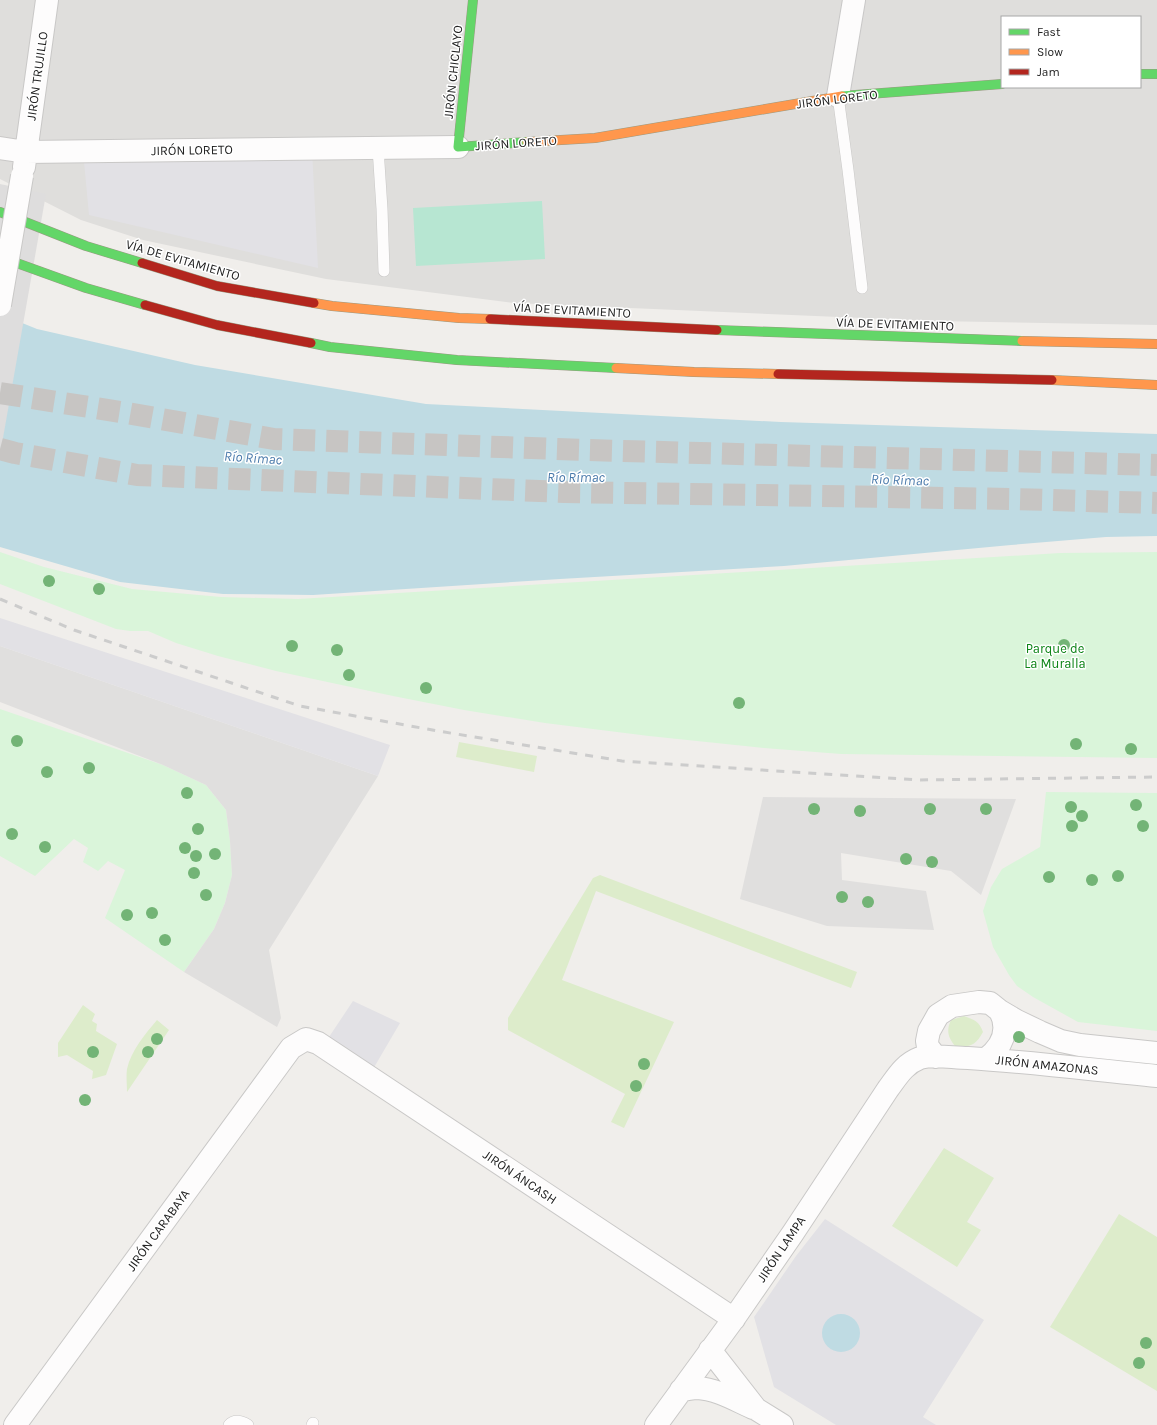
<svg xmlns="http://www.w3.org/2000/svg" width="1157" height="1425" font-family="Karla,sans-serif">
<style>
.residential{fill:#dfdedc;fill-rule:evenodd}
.grass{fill:#ddeccb}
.park{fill:#daf5da}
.pitch{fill:#b7e6d2}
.parking{fill:#e0dfde}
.plaza{fill:#e2e1e5}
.water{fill:#bfdbe3}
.pier{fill:#dedddd}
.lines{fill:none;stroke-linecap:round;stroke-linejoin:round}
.highway-tunnel{stroke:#c7c5c3;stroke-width:22;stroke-dasharray:22 11;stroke-linecap:butt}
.lane-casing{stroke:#c9c8c7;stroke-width:12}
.street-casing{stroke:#c9c8c7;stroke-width:24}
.fast-casing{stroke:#999a82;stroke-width:10}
.slow-casing{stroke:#999a82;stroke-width:10}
.jam-casing{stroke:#999a82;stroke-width:10}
.lane{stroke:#fdfcfc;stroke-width:11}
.street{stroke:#fdfcfc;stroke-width:22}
.fast{stroke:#63d668;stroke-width:9}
.slow{stroke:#ff974d;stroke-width:9}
.jam{stroke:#b3261e;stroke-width:9}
.rail{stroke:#ccc;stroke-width:3;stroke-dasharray:8 8;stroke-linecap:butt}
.street-bridge-casing{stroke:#c9c8c7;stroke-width:24;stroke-linecap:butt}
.street-bridge{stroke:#fdfcfc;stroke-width:22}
.tree{fill:#73b476}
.labels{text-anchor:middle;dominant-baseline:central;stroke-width:3;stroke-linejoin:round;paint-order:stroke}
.street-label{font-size:13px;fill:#222;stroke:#fff}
.park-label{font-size:13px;fill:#0c8416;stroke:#fff}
.water-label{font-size:14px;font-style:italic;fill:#4a7aab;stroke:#fff}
</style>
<rect width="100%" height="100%" fill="#f0eeeb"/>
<!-- residential -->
<path class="residential" d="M0,0H1157V325L934,321L514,303L326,279L143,240L81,220L0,179ZM1002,17H1140V87H1002Z"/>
<!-- grass -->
<path class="grass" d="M459,742L537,756L534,772L456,757Z
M600,875L857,972L851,988L596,891L562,980L674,1022L624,1128L611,1122L625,1094L508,1030V1018L593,878Z
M83,1005L95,1014L92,1021L97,1024L96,1031L117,1044L106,1075L92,1079L93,1071L67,1055L58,1057V1043Z
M964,1016C975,1020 979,1021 983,1032C975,1046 971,1047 955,1046C948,1037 946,1031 951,1020Z
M157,1020L169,1030L127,1092C127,1085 126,1076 127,1069C131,1051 145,1034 157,1020Z
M944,1148L994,1178L967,1222L981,1230L957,1267L892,1226Z
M1119,1214L1157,1237V1391L1050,1327Z"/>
<!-- park -->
<path class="park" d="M0,552L44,567L132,589L221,597L298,599L1060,553L1157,552V758L841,754L764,748L649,736L545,723L464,710L393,696L276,671L218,656L176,643L148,631H130L116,629L0,584Z
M0,709L163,765L206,785L226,810L230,841L232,875L225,903L214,929L184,972L105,918L125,870L108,861L98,871L83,862L88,848L74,839L35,876L0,856Z
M1046,792L1157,793V1031L1078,1022L1033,997L1017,986L1009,975L993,947L983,911L991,887L1002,869L1040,847Z"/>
<!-- pitch -->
<path class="pitch" d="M542,201L545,259L416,266L413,208Z"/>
<!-- parking -->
<path class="parking" d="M0,646L378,776L269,950L281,1018L277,1027L184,972L214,929L225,903L232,875L230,841L226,810L206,785L163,765L0,702Z
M763,797L1016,799L981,895L951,871L841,853L842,880L926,891L934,930L827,926L740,899Z"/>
<!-- plaza -->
<path class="plaza" d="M312,149L318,268L89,215L83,151Z
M0,618L390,745L378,776L0,646Z
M353,1001L400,1023L369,1076L323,1046Z
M825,1219L984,1320L923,1417L936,1425H836L774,1387L754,1317L796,1256Z"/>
<!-- water -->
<path class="water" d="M0,314L37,329L195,365L426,404L781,422L1157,434V536L1106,537L1011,545L784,566L560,579L313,595L223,594L120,582L0,547Z
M822 1333a19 19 0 1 1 38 0a19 19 0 1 1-38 0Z"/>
<!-- pier -->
<path class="pier" d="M0,184L46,194L0,455Z"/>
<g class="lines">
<!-- highway-tunnel -->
<path class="highway-tunnel" d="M0,393L127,413L274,439L586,450L1157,465
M0,449L15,453L137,475L564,492L1014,499L1157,503"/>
<defs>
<path id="lane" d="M838,96L848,170L862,288
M378,148L382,209L384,271
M229,1425C234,1419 242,1421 248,1425
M312,1425L313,1423"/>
<path id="street" d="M838,96L854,0
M0,148L26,152L458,147
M24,167L47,0
M936,1057L928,1047L927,1041L929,1031L938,1015L952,1006L979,1002L990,1003L1000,1011L1017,1021L1040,1032L1061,1041L1080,1045L1157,1053
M986,1059C1002,1047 1010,1030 1000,1011
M710,1350L756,1409L782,1425
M681,1390C686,1390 692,1388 697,1388C717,1389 735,1400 753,1408
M15,1425L291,1048L306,1039L318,1043L734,1319
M656,1425L735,1317L793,1233L888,1089C897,1077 904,1064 920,1058C934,1054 953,1058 968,1058C1031,1062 1094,1070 1157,1076"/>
<path id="fast" d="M473,0L458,147L527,142
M1140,74H1157
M842,96L1002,84
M0,212L86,246L142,263
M0,257L86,288L145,305
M717,330L1022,341
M311,343L330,347L457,360L616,368"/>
<path id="slow" d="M527,142L595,138L842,96
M314,303L332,306L459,318L490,319
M1022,341L1157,344
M616,368L694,372L778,374
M1052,380L1157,385"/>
<path id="jam" d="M142,263L217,286L314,303
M145,305L217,325L311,343
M490,319L717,330
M778,374L1052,380"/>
</defs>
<!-- lane casing -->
<use href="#lane" class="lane-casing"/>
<!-- street casing -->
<use href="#street" class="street-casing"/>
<!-- fast casing -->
<use href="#fast" class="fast-casing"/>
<!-- slow casing -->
<use href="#slow" class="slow-casing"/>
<!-- jam casing -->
<use href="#jam" class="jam-casing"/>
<!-- lane -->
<use href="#lane" class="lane"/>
<!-- street -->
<use href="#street" class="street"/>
<!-- fast -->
<use href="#fast" class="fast"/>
<!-- slow -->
<use href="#slow" class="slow"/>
<!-- jam -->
<use href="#jam" class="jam"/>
<!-- rail -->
<path class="rail" d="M0,599L74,630L300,706L438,731L622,761L918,780L1157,777"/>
<defs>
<path id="street-bridge" d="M0,305L22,176"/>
</defs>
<!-- street-bridge casing -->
<use href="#street-bridge" class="street-bridge-casing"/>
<!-- street-bridge -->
<use href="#street-bridge" class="street-bridge"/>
</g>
<!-- trees -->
<g class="tree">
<circle cx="49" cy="581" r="6"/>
<circle cx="99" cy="589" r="6"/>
<circle cx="1064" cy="645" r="6"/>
<circle cx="292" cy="646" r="6"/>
<circle cx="337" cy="650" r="6"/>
<circle cx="349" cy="675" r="6"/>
<circle cx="426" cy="688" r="6"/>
<circle cx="739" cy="703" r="6"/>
<circle cx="17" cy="741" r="6"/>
<circle cx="1076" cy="744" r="6"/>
<circle cx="1131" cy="749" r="6"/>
<circle cx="89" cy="768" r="6"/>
<circle cx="47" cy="772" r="6"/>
<circle cx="187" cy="793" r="6"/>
<circle cx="1136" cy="805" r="6"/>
<circle cx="1071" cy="807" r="6"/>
<circle cx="814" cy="809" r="6"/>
<circle cx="930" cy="809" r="6"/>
<circle cx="986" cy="809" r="6"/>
<circle cx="860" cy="811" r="6"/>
<circle cx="1082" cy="816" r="6"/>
<circle cx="1072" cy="826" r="6"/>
<circle cx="1143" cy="826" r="6"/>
<circle cx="198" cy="829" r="6"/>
<circle cx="12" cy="834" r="6"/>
<circle cx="45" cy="847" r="6"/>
<circle cx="185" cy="848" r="6"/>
<circle cx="215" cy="854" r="6"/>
<circle cx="196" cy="856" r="6"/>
<circle cx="906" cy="859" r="6"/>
<circle cx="932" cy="862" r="6"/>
<circle cx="194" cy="873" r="6"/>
<circle cx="1118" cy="876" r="6"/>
<circle cx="1049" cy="877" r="6"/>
<circle cx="1092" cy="880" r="6"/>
<circle cx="206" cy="895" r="6"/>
<circle cx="842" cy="897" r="6"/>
<circle cx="868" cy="902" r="6"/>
<circle cx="152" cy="913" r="6"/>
<circle cx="127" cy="915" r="6"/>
<circle cx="165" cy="940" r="6"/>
<circle cx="1019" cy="1037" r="6"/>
<circle cx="157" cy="1039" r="6"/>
<circle cx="93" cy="1052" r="6"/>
<circle cx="148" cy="1052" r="6"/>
<circle cx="644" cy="1064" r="6"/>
<circle cx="636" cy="1086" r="6"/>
<circle cx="85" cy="1100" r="6"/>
<circle cx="1146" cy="1343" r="6"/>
<circle cx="1139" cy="1363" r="6"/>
</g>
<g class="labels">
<!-- street labels -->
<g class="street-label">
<text transform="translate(453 72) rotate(-84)">JIRÓN CHICLAYO</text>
<text transform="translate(37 76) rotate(-82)">JIRÓN TRUJILLO</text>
<text transform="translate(837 99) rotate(-7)">JIRÓN LORETO</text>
<text transform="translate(516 143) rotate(-4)">JIRÓN LORETO</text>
<text transform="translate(192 150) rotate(-1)">JIRÓN LORETO</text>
<text transform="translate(183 260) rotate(16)">VÍA DE EVITAMIENTO</text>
<text transform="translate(572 310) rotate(3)">VÍA DE EVITAMIENTO</text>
<text transform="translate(895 324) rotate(2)">VÍA DE EVITAMIENTO</text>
<text transform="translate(1047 1065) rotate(6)">JIRÓN AMAZONAS</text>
<text transform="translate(520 1177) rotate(34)">JIRÓN ÁNCASH</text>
<text transform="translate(158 1230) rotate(-54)">JIRÓN CARABAYA</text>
<text transform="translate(781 1249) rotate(-56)">JIRÓN LAMPA</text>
</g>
<!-- park labels -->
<g class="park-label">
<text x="1055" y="648">Parque de<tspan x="1055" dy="15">La Muralla</tspan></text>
</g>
<!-- water labels -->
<g class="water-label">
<text transform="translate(253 458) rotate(4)">Río Rímac</text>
<text x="576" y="477">Río Rímac</text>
<text transform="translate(900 480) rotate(2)">Río Rímac</text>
</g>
</g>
<!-- legend -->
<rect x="1001" y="16" width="140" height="72" fill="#ffffff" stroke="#a7a7a7"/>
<rect x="1009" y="29" width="20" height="6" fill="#63d668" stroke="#a7a7a7"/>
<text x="1037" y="36" font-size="12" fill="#222222">Fast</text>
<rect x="1009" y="49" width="20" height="6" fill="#ff974d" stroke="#a7a7a7"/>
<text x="1037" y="56" font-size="12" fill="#222222">Slow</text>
<rect x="1009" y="69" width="20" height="6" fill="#b3261e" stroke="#a7a7a7"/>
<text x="1037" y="76" font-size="12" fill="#222222">Jam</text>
</svg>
